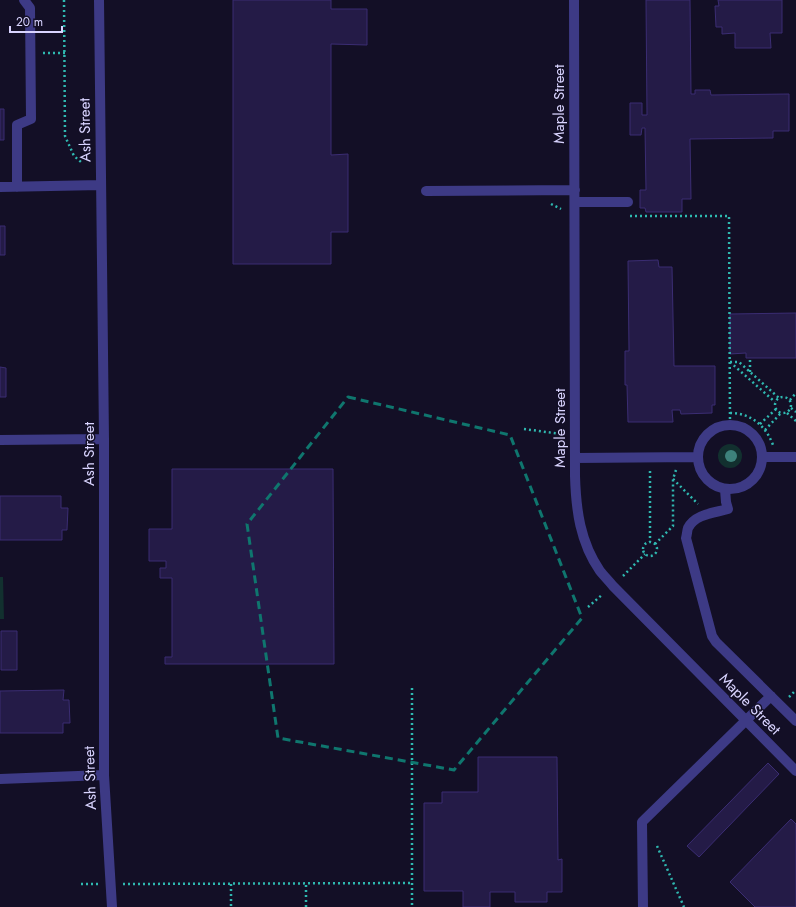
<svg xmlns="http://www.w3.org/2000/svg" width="796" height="907" font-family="Jost,sans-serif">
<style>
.green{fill:#12302f}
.building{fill:#241b47;stroke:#3b2d73}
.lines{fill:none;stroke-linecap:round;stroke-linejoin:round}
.path{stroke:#2fb8b0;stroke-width:2.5;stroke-dasharray:2 3;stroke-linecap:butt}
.minor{stroke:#3d3a85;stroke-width:10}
.tree{fill:#3d827b}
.marked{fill:none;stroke:#0f766e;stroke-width:3;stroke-dasharray:8 5;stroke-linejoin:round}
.labels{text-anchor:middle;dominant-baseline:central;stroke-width:3;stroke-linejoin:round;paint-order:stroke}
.street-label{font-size:15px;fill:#d9d4ff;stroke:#130f26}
</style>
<rect width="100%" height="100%" fill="#130f26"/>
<!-- green -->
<path class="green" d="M718 456a12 12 0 1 1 24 0a12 12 0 1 1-24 0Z
M0,577H3L4,619H0Z"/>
<!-- building -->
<path class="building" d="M233,0H331V9H367V45L331,44V155L348,154V232H331V264H233Z
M646,0H690L691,94H695V90H710L711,95L789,94V131H773V138L690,139L691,199H682V212H646L645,208H640V190H646L645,128H642L641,135H630V103H642V115H647Z
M718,0H782V33H770L771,48H735V33L722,34V27H716L715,6H719Z
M0,109H4V140H0Z
M0,226H5V255H0Z
M658,260L659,267H672L674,366H715V405H712V413L681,414L680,410H672L673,422H628L627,385H625V351H629L628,261Z
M796,313V358H746V353L730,354V314Z
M0,367L6,368V397H0Z
M172,469H333L334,664H165V657H172V578H160V568H166V561H149V529H172Z
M0,496H61V508H68L67,530H62V540H0Z
M1,631H17V670H1Z
M64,690L63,700H69L70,723H63V733H0V691Z
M478,757H557L558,860L562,859V892H547V902H515V892H490V907H463V891H424V803H442V792H478Z
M768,763L779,774L699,857L687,846Z
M791,819L796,824V907H755L730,882Z"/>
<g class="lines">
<!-- path -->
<path class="path" d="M64,0L65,136L74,156L81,162
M43,53H65
M551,204L561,209
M630,216H729L730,424
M730,362H739L779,398
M730,362L775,402
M750,372V358
M775 405a8 8 0 1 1 16 0a8 8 0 1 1-16 0Z
M790,400L796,393
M791,408L796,412
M730,413C751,413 766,426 773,445
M787,413L796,421
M760,424L776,409
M524,429L561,434
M765,430L781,413
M650,471V542
M673,479L698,504
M643 549a7 7 0 1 1 14 0a7 7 0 1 1-14 0Z
M655,544L673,526V479L676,470
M623,576L645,554
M588,607L603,594
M412,688V907
M789,697L796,690
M657,846L684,907
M81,884H98
M123,884L412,883
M231,884V907
M306,907V883"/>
<!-- minor -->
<path class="minor" d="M99,0L104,439V775L112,907
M574,0L575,476C576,510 580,542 600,571C604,576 609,581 613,586L796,771
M0,187L101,185
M17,187V125L31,119L30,8L24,0
M426,191L575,190
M575,202H628
M698 457a32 32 0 1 1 64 0a32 32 0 1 1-64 0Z
M0,440L104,439
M762,457H796
M575,458L697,457
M725,489L726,502L728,509C714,513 695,514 688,528C687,531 687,535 686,538L712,636L716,642L796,721
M0,779L104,775
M643,907L642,822L771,696"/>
</g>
<!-- trees -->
<circle class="tree" cx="731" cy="456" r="6"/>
<!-- marked area -->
<path class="marked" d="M348,397L510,435L582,618L454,770L278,738L247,524Z"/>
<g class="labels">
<!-- street labels -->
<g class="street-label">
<text transform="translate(559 104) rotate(-90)">Maple Street</text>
<text transform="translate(85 130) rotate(-91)">Ash Street</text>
<text transform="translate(560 428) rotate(-90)">Maple Street</text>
<text transform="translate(89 454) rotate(-90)">Ash Street</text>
<text transform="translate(750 704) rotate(45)">Maple Street</text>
<text transform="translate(90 778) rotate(-92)">Ash Street</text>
</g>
</g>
<!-- scale -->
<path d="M10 26v6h52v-6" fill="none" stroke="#d9d4ff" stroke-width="2"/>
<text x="16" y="26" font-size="12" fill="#d9d4ff" stroke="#130f26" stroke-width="3" paint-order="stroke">20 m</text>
</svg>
